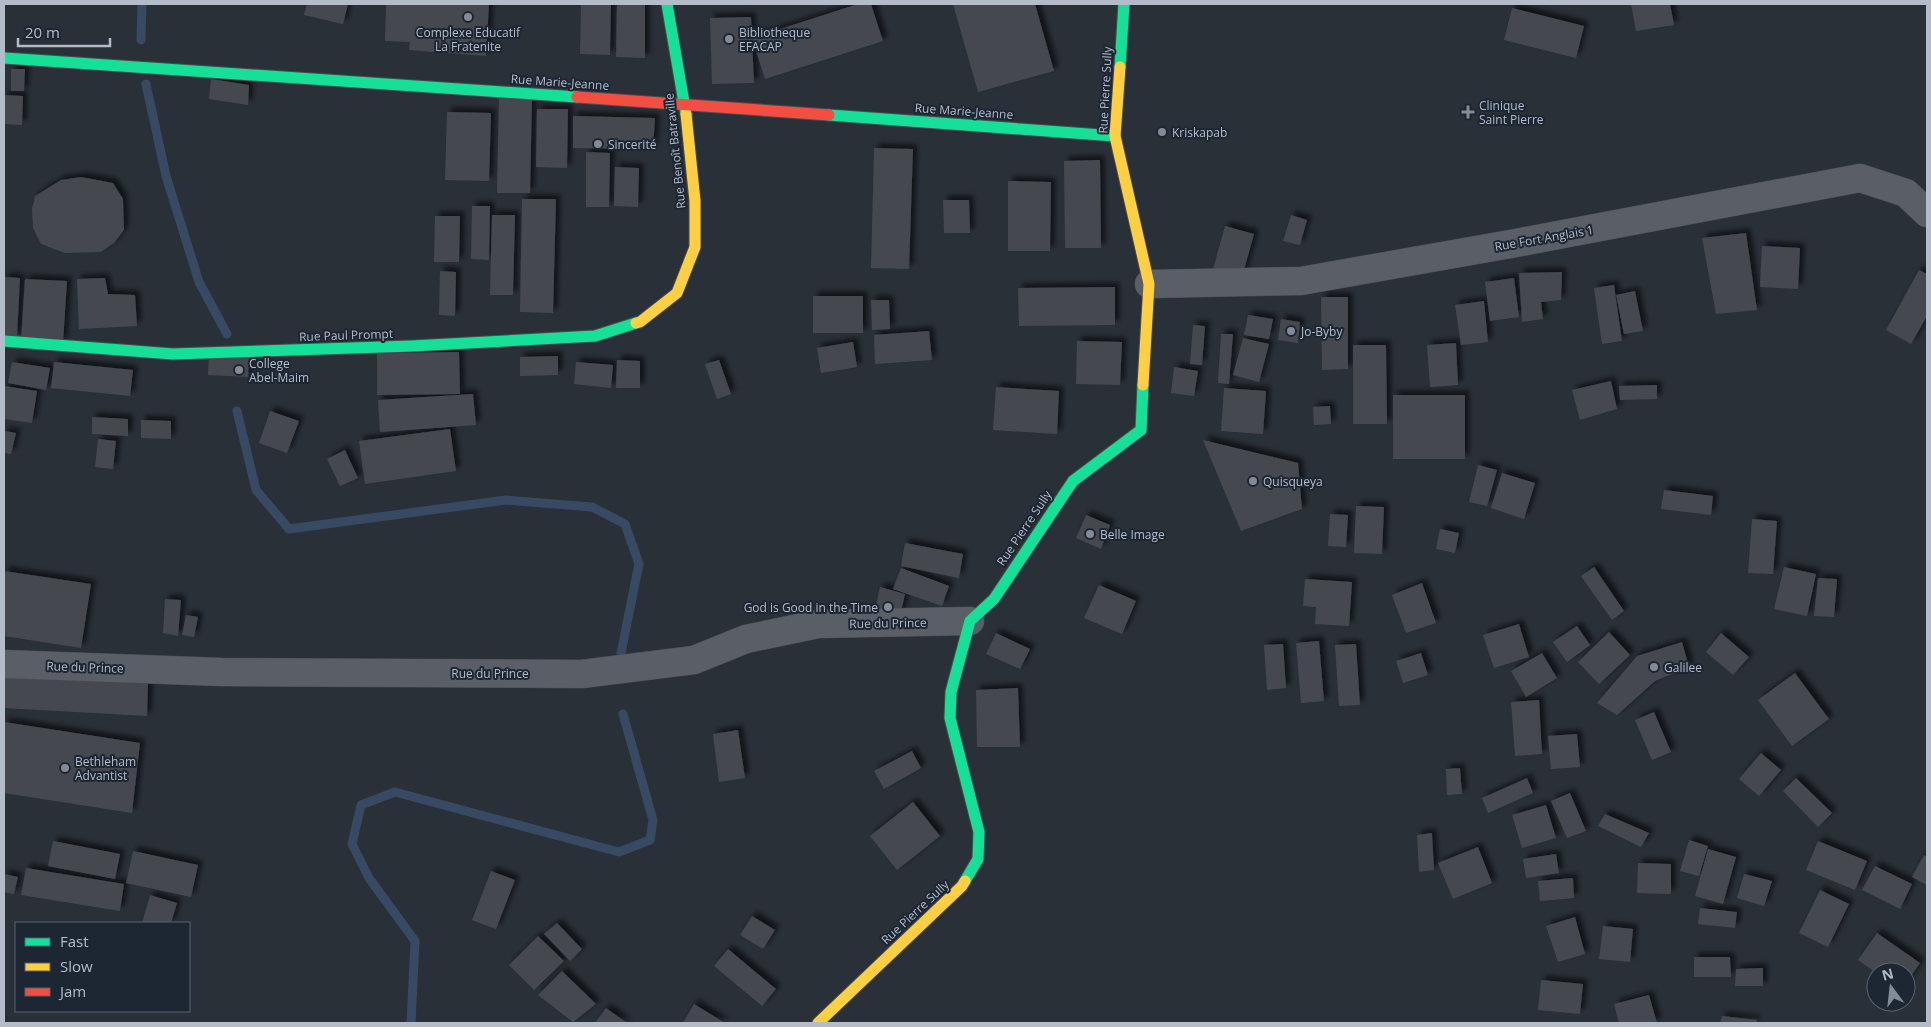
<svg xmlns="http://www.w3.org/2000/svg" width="1931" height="1027" font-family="'Open Sans',sans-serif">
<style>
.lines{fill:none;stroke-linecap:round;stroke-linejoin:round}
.stream{stroke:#384963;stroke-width:9}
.building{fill:#444950;filter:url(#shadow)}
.street-casing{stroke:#484c53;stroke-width:29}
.fast-casing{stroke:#484c53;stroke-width:13}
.slow-casing{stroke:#484c53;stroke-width:13}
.jam-casing{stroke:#484c53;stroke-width:13}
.street{stroke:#5a5e66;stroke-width:28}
.fast{stroke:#16e098;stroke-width:11}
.slow{stroke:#ffcf43;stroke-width:11}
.jam{stroke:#f24e42;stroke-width:11}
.poi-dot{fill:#848b96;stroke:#1d2633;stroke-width:2}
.labels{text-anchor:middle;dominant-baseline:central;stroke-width:4;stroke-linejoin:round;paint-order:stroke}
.poi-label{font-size:12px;fill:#b4bcc9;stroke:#1d2633;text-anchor:start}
.street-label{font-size:12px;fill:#b4bcc9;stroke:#1d2633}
</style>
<defs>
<filter id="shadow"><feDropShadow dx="4.5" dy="-4.5" stdDeviation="2.5" flood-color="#0009"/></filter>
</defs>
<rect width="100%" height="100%" fill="#2a3038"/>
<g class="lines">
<!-- stream -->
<path class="stream" d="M141,40L142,4
M146,84L166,176L199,282L227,334
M237,411L256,490L289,529L506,500L592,507L625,524L639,564L621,653
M411,1023L415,941L369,878L352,844L361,805L395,792L619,852L650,840L653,820L623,714"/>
</g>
<!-- building -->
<path class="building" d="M307,4H348L343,24L304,15Z
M412,4H489L486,56L409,50L410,42L385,41L386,5H412Z
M581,4H611L610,55L580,54Z
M617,4H645V58L616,57Z
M858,4H871L883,41L765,79L752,38Z
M953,4H1035L1054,71L978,92Z
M1631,4H1670L1674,25L1636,31Z
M1512,8L1584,26L1576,58L1504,40Z
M751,17L754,83L712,84L710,18Z
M11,69H25L24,91H11Z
M211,79L249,85L248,105L209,99Z
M4,95L23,96L22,125L4,124Z
M499,98L532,99L530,193H497Z
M537,109H568L567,168L536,167Z
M447,112L491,113L489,181L445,180Z
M573,116L655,118L653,149L573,148Z
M874,148L913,149L909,269L871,268Z
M586,152L610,153L609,207H586Z
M1100,160L1101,248H1065L1064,161Z
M615,167L639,168L638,207L614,206Z
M81,177L113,183L123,199L124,230L114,243L101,252L65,253L41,244L33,228L32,209L35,196L61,180Z
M1008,181L1051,182L1050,251H1008Z
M522,199H556L553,313L520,312Z
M943,200H969L970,233H944Z
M472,206H490L489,260L471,259Z
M492,215H515L513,295H490Z
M1291,215L1307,220L1300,245L1283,241Z
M435,216H460L459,262H434Z
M1225,226L1254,234L1241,281L1212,273Z
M1746,233L1757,310L1716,314L1702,238Z
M1762,246L1800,248L1798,289L1760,287Z
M1919,270L1927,274V316L1911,344L1886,330Z
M440,271L456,272L455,316L439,315Z
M1562,272L1561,300L1541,302L1543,319L1522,322L1519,273Z
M4,277L20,278L17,338L4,336Z
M105,278L108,294L135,295L137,326L79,329L77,279Z
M1514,278L1519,317L1490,321L1485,282Z
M25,279L67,281L63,343L21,341Z
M1614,285L1622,341L1602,344L1594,288Z
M1115,287V325L1019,326L1018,288Z
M1635,291L1643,331L1624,334L1616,295Z
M813,296H863V333H813Z
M1321,297H1348V369L1322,370Z
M871,300H889L890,329L872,330Z
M1484,301L1488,342L1461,345L1455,305Z
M1248,315L1273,319L1269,339L1244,335Z
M1281,319L1300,322L1298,343L1278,340Z
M1193,325L1205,326L1202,365L1190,364Z
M929,331L932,360L875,364L874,335Z
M1221,334H1233L1229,384L1218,383Z
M1243,338L1269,344L1259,382L1233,375Z
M1077,341L1122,342L1120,385L1076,384Z
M853,342L857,367L821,373L817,348Z
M1456,343L1458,385L1430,387L1427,345Z
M1353,345H1386L1387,424H1353Z
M459,352L460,394L377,395V353Z
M209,355L249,357L248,377L208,375Z
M558,356V375L520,376V357Z
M617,360L640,361V388H616Z
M719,360L731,394L717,399L705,364Z
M12,362L50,368L46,390L8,383Z
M54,362L133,370L130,396L51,388Z
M576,362L613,365L611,388L574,384Z
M1174,367L1198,371L1194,396L1171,393Z
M1611,381L1617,409L1580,420L1572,390Z
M1657,385V399L1620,400L1619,386Z
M4,386L37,391L32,423L4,419Z
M996,387L1059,391L1057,434L993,430Z
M1224,388L1266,391L1263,434L1221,431Z
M473,394L476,425L380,432L378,400Z
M1393,395H1465V459H1393Z
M1330,406L1331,424L1314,425L1313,407Z
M270,411L299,421L287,453L259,443Z
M92,417L128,419V436L92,434Z
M141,420L171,421V439L141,438Z
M450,429L456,471L365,484L359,441Z
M4,431L16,433L11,454L4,453Z
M98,439L116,441L113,469L95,467Z
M1203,440L1298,463L1302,509L1241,531Z
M345,450L358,478L340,486L327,459Z
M1478,465L1497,470L1487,506L1469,502Z
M1502,473L1535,483L1524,519L1491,508Z
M1664,490L1713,496L1711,515L1661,509Z
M1356,506L1384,507L1382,554L1354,553Z
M1330,514L1348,515L1346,547L1328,546Z
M1086,515L1110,525L1101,549L1076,538Z
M1752,519L1777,521L1773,574L1748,573Z
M1440,529L1459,533L1455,553L1436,549Z
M905,543L963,554L959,578L901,566Z
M1594,567L1624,611L1612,620L1581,576Z
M1784,567L1816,574L1807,616L1774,609Z
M901,568L949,586L942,606L893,589Z
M4,571L91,584L81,648L4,636Z
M1818,578L1837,579L1834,617L1814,616Z
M1305,579L1352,582L1349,626L1315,624L1316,607L1303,606Z
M1422,583L1436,623L1406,633L1392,595Z
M1099,585L1136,601L1122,634L1084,618Z
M880,587L905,594L899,621L874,614Z
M165,599L181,600L178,636L163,633Z
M186,615L198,617L194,637L182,635Z
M1519,624L1529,657L1494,668L1483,635Z
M1577,626L1590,645L1567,662L1553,642Z
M1609,632L1630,655L1599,684L1578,662Z
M996,633L1030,649L1020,669L986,654Z
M1721,633L1749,657L1733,675L1706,652Z
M1319,641L1324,701L1301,703L1296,643Z
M1682,642L1689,667L1655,681L1617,715L1597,703L1637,656Z
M1283,644L1286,688L1267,690L1264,645Z
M1356,644L1360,705L1339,706L1335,645Z
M1421,653L1428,675L1403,683L1396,661Z
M1542,653L1557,678L1526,697L1511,671Z
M1795,673L1829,719L1792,746L1758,700Z
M4,674L148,683L147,716L4,708Z
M1018,688L1020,747H977L976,690Z
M1539,700L1542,754L1515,756L1511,702Z
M1654,712L1671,752L1652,760L1635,720Z
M4,722L140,743L132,813L4,793Z
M738,730L745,778L719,782L713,734Z
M1577,734L1580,767L1551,769L1548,736Z
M912,751L921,768L884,789L874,771Z
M1761,753L1781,770L1759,796L1739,779Z
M1460,768L1462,794L1447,795L1446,769Z
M1527,778L1533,793L1488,813L1482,798Z
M1796,778L1832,813L1818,827L1783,791Z
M1570,793L1586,831L1567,838L1551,801Z
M913,802L940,836L897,870L870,836Z
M1546,805L1556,838L1522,848L1512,815Z
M1605,814L1649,833L1641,847L1598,826Z
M1432,833L1434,870L1419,872L1417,835Z
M1689,840L1708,846L1699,876L1680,871Z
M53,841L120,854L115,879L48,866Z
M1818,841L1867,861L1855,890L1806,870Z
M1478,847L1492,883L1453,899L1438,863Z
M1708,849L1736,857L1723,904L1695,896Z
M133,851L198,865L191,897L126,883Z
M1556,854L1559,873L1526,878L1523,859Z
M1924,855L1927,857V885L1912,877Z
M1638,863L1671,864V894L1637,893Z
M1875,866L1912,884L1900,909L1862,890Z
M26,868L124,884L120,911L21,895Z
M491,871L515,880L496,929L472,920Z
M4,874L18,877L14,894L4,892Z
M1744,874L1772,881L1764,906L1737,898Z
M1573,878L1574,898L1540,901L1538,881Z
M1820,890L1849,904L1828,947L1799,933Z
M150,895L177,903L171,923H142Z
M1700,908L1737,912L1735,928L1698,924Z
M752,916L775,930L763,949L740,935Z
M1575,917L1585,954L1558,962L1546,926Z
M557,923L582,949L570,961L544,934Z
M1603,926L1633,929L1630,962L1599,959Z
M1877,933L1920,963L1906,983V972H1875L1858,960Z
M538,936L564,961L534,990L509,965Z
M728,949L776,989L762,1006L714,966Z
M1694,957H1730L1731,977H1694Z
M1763,968V986H1735L1736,969Z
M562,971L596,1004L573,1022L538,995Z
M1541,980L1583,984L1580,1014L1538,1010Z
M1649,995L1657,1023H1619L1614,1004Z
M694,1004L725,1023H683Z
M606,1008L627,1023H595Z
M1722,1016L1757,1020L1756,1023H1720Z"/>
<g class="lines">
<defs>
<path id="street" d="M1149,284L1301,281L1516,243L1860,178L1906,193L1927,213
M4,664L222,672L582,674L694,660L746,639L818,624L970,621"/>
<path id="fast" d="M667,4L686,114
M4,58L577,97
M1120,67L1124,4
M829,115L1115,136
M4,341L173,354L412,346L595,336L636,323
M965,881L978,859L979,832L950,718L951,692L970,621L994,599L1073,481L1141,430L1143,385"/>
<path id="slow" d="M1120,67L1115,136L1149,284L1143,385
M636,323L640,322L677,293L695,247V201L686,114
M818,1023L962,886L965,881"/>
<path id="jam" d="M577,97L829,115"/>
</defs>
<!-- street casing -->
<use href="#street" class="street-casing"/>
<!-- fast casing -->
<use href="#fast" class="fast-casing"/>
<!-- slow casing -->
<use href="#slow" class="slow-casing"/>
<!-- jam casing -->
<use href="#jam" class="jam-casing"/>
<!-- street -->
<use href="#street" class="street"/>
<!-- fast -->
<use href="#fast" class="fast"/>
<!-- slow -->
<use href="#slow" class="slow"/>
<!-- jam -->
<use href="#jam" class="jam"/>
</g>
<!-- markers -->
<g class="poi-dot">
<circle cx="468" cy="17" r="5"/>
<circle cx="729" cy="39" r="5"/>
<path d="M1465.5 104.5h5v5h5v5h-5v5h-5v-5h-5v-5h5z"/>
<circle cx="1162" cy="132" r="5"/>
<circle cx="598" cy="144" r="5"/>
<circle cx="1291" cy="331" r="5"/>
<circle cx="239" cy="370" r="5"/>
<circle cx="1253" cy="481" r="5"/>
<circle cx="1090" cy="534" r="5"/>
<circle cx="888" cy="607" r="5"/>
<circle cx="1654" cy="667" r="5"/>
<circle cx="65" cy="768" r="5"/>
</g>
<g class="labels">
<!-- poi labels -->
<g class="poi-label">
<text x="468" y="32" text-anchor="middle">Complexe Educatif<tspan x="468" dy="14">La Fratenite</tspan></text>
<text x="739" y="32">Bibliotheque<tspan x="739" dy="14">EFACAP</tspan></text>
<text x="1479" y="105">Clinique<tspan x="1479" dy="14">Saint Pierre</tspan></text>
<text x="1172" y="132">Kriskapab</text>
<text x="608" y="144">Sincerité</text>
<text x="1301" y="331">Jo-Byby</text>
<text x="249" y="363">College<tspan x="249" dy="14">Abel-Maim</tspan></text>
<text x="1263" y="481">Quisqueya</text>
<text x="1100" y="534">Belle Image</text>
<text x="878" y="607" text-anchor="end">God is Good in the Time</text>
<text x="1664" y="667">Galilee</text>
<text x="75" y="761">Bethleham<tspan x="75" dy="14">Advantist</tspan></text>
</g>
<!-- street labels -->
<g class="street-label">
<text transform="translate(560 82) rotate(4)">Rue Marie-Jeanne</text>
<text transform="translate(1105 90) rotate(-87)">Rue Pierre Sully</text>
<text transform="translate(964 111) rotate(4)">Rue Marie-Jeanne</text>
<text transform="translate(675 151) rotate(-96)">Rue Benoît Batraville</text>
<text transform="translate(1544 238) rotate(-10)">Rue Fort Anglais 1</text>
<text transform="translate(346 335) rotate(-2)">Rue Paul Prompt</text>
<text transform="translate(1024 528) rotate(-56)">Rue Pierre Sully</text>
<text transform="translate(888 623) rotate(-1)">Rue du Prince</text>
<text transform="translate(85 667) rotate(2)">Rue du Prince</text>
<text x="490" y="673">Rue du Prince</text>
<text transform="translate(915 912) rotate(-43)">Rue Pierre Sully</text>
</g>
</g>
<!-- border -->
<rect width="1931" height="1027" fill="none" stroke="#b4bcc9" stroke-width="10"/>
<!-- legend -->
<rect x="15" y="922" width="175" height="90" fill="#1d2633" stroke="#59626f"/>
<rect x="25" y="938" width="25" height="8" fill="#16e098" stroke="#59626f"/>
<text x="60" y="947" font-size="15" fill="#b4bcc9">Fast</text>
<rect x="25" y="963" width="25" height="8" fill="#ffcf43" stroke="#59626f"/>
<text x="60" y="972" font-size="15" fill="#b4bcc9">Slow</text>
<rect x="25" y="988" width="25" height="8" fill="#f24e42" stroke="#59626f"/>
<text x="60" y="997" font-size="15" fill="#b4bcc9">Jam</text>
<!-- north arrow -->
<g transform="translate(1891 987) rotate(345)"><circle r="24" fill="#1d2633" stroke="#59626f"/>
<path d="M0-4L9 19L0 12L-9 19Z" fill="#848b96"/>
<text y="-8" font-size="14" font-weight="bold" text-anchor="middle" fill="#b4bcc9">N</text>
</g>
<!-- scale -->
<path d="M18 38v8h92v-8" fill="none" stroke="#b4bcc9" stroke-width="2.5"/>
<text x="25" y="38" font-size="15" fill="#b4bcc9" stroke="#1d2633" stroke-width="4" paint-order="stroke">20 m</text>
</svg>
